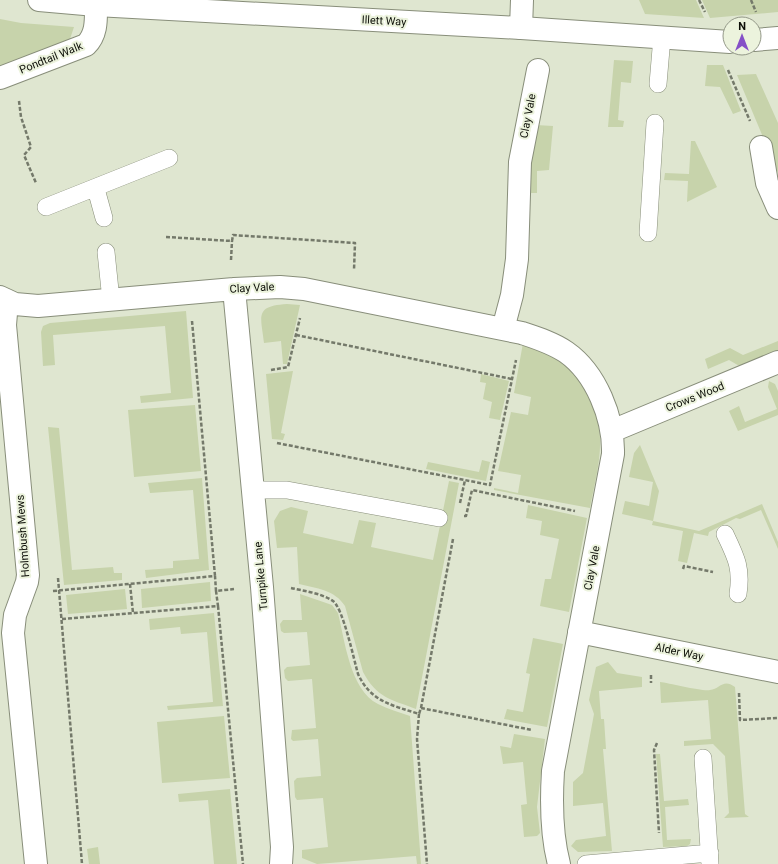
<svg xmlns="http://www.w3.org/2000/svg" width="778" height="864" font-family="Roboto,sans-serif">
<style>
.green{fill:#c7d3ab}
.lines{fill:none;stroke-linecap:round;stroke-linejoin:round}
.lane-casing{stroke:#888e7a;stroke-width:18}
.street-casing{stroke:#888e7a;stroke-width:24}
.secondary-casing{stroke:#888e7a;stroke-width:24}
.path{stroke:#74796a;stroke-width:2.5;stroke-dasharray:4 2;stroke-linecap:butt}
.lane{stroke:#fff;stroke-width:17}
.street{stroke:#fff;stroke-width:22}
.secondary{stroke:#fff;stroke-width:22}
.labels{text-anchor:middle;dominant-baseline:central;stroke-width:4;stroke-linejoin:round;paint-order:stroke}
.street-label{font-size:11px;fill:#0d0f08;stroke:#ecf3dd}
</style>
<rect width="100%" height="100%" fill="#dfe6d0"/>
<!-- green -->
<path class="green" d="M639,0H696L704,18L645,14Z
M702,0H778V12L710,18Z
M0,19L21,23L74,27L70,39L0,67Z
M614,60L633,61L631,83L621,82L618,120L624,121L623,127H608Z
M707,65H723L741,111L733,114L720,87L705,86Z
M756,74L778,123V173L737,75Z
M536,125L553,126L549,170L537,171V193H528L529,169Z
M691,141H695L717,187L687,202L688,181L664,180L665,173L689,174Z
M287,304L300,305L287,364H283L281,341L264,343C261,316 254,306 287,304Z
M186,311L193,398L141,403L140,396L171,393L165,326L53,335L55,365L43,366L41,332L43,326L50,323Z
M778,341V351L741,367L729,360L708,369L705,359L730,348L743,355Z
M523,343C532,346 543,349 552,354C580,370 600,406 600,438C601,462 594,485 590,508L494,490V488L518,493L521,475L498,471L511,412L528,415L531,397L514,393Z
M293,371L281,433L285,434L283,440L272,439L266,374Z
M481,374L509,381L500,420L489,418L492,402L483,399L486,383L480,382Z
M769,381L775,384L778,391V415L738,431L729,411L739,406L745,422L777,409L768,387Z
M195,405L201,471L134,477L128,410Z
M48,427L59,428L72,570L113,567L114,573H122V580L64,585Z
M640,445L659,491L653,521L699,531L762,504L778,542V549L761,510L740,519L736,518L709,532L708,536L694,533L687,563L678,561L683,531L652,525L653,521L622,514L625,501L649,506L653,482L629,477L634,453Z
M482,460L490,462L486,481L426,469L428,462L479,472Z
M202,478L209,570L146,578L145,570L173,568V561L199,559L193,490L150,493L148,483Z
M449,481L459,483L416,709C390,699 377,698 363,672L345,606C335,590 316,588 299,584L297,547L277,548L274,521L280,511L291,507L308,511L303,533L353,544L359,520L376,523L371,547L433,560Z
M528,505L587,518L569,612L540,606L545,579H551L559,539L540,535L542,521L526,518Z
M210,582L211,601L142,608L141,589Z
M125,589L127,609L68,614L66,595Z
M300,594L332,605L338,613C345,641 350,690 378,704C388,709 399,712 410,716L421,864H417L416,856L317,864L302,858V850L328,847L323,798L297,800L295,797L294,781L297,778L321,776L318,739L293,741L291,739L292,730L316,728L312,679L288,681L285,678L284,670L287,667L310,665L307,632L284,633L281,631L280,624L283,620H302Z
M214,613L223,706L168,710L167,706L213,702L207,632L181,634L180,627L150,630L149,619Z
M533,638L563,644L547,727L504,719L507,709L523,712L530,674L526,673Z
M608,662L617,673L642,677V687L599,691L601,719H604L606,749H603L612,851L578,852L571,846L576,840L606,836L603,803L573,806V782L583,773L594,714L589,700L596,667Z
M660,682C669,683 704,692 710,690C720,689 723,678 735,687L745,814L749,817L724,818L729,813L725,756L713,744L684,746V741L711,739L708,700L661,703Z
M224,716L230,778L162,783L157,722Z
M514,734L545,739L537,807L540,833L537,836L524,837L521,805L527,804L523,762L503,764L500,746L511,748Z
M656,754H660L664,801L688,799L689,805L665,807L667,840L691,839L690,844L687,846L663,847Z
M230,789L237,864H214L208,800L179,802L178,794Z
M98,847L100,864H89L87,849Z"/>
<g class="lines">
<defs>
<path id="lane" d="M658,84L662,37
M96,189L104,218
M46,207L169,158
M648,233L655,123
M106,252L111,300
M253,490H287L439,518
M725,534C736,557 742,568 738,594
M703,758L710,864
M586,864L710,853"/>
<path id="street" d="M521,28L522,0
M0,78L86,45C97,34 96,20 96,5
M761,147L767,183L778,208
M234,289L262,587L282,847L281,864
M0,297L15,304L38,306L234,289L280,287L304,289L522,333C537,338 553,343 566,352C596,373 614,418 613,454L553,771C551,803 551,834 559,864
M7,301L5,325L28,575L27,582L15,615L13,633L36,864
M503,329L512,295L517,259L520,162L538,70
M612,431L778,362
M579,632L778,672"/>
<path id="secondary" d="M39,0L96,5L521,28L730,42
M754,40L778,38"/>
</defs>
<!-- lane casing -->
<use href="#lane" class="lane-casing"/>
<!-- street casing -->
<use href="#street" class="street-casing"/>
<!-- secondary casing -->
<use href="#secondary" class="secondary-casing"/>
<!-- path -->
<path class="path" d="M699,0L705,12
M751,0L756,12
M728,70L750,121
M19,101L21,117L31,147L24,155L36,183
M166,237L232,241L233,235L355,243L354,270
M231,260L232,241
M192,321L215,576
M296,335L512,379
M271,370L288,367L300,318
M277,443L490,485L516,360
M460,503L465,480
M464,516H466L472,490L575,511
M683,569L684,566L713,572
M58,578L82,864
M130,584L133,613
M291,588C304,591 321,593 333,601C343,608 354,660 358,674C371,702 392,705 419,714L421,708L532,730
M53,591L215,576L216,591L234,589
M218,606L243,864
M62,619L218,606L216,591
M651,675V683
M739,693L740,720L778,718
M421,708L453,539
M419,714L417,739L427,864
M657,743L654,750L659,833"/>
<!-- lane -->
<use href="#lane" class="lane"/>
<!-- street -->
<use href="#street" class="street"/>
<!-- secondary -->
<use href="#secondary" class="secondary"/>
</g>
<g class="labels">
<!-- street labels -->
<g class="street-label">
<text transform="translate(384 21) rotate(3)">Illett Way</text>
<text transform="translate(51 58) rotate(-22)">Pondtail Walk</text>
<text transform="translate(528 116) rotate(-79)">Clay Vale</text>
<text transform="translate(252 288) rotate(-3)">Clay Vale</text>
<text transform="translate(695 397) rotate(-22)">Crows Wood</text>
<text transform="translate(23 536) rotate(-94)">Holmbush Mews</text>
<text transform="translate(592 568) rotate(-79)">Clay Vale</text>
<text transform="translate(261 576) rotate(-95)">Turnpike Lane</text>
<text transform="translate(679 652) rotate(12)">Alder Way</text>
</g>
</g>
<!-- north arrow -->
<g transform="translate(742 36)"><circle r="19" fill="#ecf3dd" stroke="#939888"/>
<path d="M0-3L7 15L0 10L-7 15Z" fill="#8550c7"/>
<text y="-6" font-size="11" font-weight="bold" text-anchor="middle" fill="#0d0f08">N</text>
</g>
</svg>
